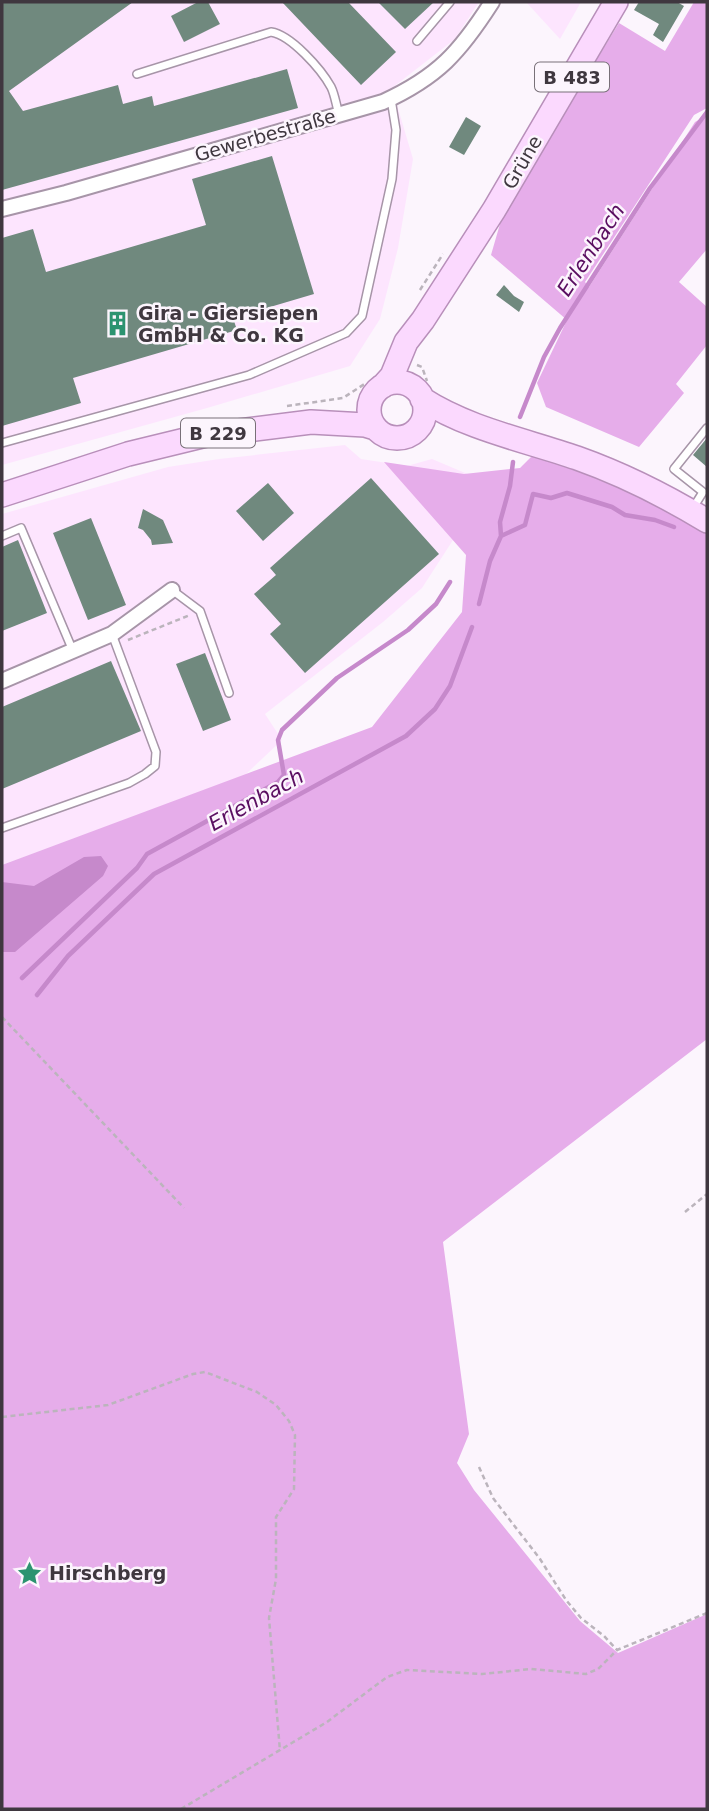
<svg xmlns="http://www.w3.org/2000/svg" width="709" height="1811" font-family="'DejaVu Sans',sans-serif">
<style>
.built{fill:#fde5fe}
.green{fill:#e6adea}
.water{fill:#c689cb}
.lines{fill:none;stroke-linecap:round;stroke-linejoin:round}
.stream{stroke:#c689cb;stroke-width:4.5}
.building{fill:#70897e}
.service-casing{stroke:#a795a8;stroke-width:10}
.minor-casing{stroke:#a795a8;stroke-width:18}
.primary-casing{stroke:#b88fba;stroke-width:26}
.path{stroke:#bbb4bc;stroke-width:2.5;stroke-dasharray:5 3.5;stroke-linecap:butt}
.service{stroke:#fff;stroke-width:7}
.minor{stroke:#fff;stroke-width:14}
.primary{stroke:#fbd9fe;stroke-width:23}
.labels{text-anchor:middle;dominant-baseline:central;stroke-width:5;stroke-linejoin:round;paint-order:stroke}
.shield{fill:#fcf5fd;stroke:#787078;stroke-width:2}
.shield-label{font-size:18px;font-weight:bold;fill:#3f373f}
.street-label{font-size:19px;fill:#3f373f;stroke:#fcf5fd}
.poi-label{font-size:19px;font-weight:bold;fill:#3f373f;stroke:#fcf5fd;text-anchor:start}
.water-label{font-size:21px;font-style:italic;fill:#5a0e61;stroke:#fcf5fd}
</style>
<rect width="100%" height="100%" fill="#fcf5fd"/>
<!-- built -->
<path class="built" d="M2,2H479L455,39L392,88L413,159L398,248L380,319L350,366L207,408L2,465Z
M526,2H581L560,39Z
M345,445L361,459L407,466L432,459L484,481L453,540L422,588L383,622L265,714L282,740L245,775L2,865V514L168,467L219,459Z"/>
<!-- green -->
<path class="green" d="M694,2H707V108L694,115L585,282L589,287L695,122L707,115V249L679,282L707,307V345L676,384L684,393L639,447L546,407L537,383L567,320L491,255L504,210L619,23L665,51Z
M533,455C595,472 653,499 707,533V1039L443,1242L469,1434L457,1463L474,1490L580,1621L618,1653L707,1614V1809H2V865L372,727L462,612L466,555L384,462L464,474L520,468Z"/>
<!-- water -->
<path class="water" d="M101,856L108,866L103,876L15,952H2V882L34,886L84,857Z"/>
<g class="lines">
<!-- stream -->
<path class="stream" d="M520,417L544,357L560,328L650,188L707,112
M501,536L525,525L533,494L551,498L567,493L612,507L625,515L655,520L674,527
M479,604L490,561L501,536L500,522L510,486L513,462
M22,978L137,868L147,854L278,782L284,775L278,740L282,730L337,678L408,630L436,604L450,582
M37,995L68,956L154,874L406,736L435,709L450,686L472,627"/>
</g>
<!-- building -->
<path class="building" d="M2,2H133L9,91L23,111L118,85L123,104L152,96L154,106L287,69L298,108L2,190Z
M198,2H208L220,24L184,42L171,16Z
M282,2H348L396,52L361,85Z
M378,2H434L405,29Z
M639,2H677L684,6L663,42L653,35L659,24L634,10Z
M466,117L481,126L464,155L449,147Z
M272,156L314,294L233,318L237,330L73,378L81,403L2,426V238L33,229L46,272L206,225L192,179Z
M504,285L514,296L524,302L519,312L496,295Z
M707,438V467L693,455Z
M371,478L439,554L305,673L270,634L281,624L254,594L276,575L270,568Z
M268,483L294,513L263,541L236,511Z
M143,509L163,520L173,543L152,545L151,540L143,530L138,528Z
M91,518L126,605L88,620L53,533Z
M18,540L47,613L2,631V547Z
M205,653L231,720L203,731L176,664Z
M111,661L141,731L2,789V707Z"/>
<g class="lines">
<defs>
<path id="service" d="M417,41L450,2
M137,74L271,32C291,35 321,69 331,87C335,95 336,105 339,114
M2,443L249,375L346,333L362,316L392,179L396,130L391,99
M693,508L703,492L674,469L707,428
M2,536L21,528L73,651
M172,590L200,611L229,693
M2,828L129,783L145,774L155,766L156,752L112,634"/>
<path id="minor" d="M2,209L66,193L383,102C438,77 460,52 492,2
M2,681L112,634L172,590"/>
<path id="primary" d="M369 410a28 28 0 1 1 56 0a28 28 0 1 1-56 0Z
M383,386L392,376L406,342L423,320L494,210L616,2
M422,399C468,429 525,440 577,458C622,474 666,496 707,521
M2,495L128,454L206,435L311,422L365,425L375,428"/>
</defs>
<!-- service casing -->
<use href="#service" class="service-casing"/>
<!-- minor casing -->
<use href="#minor" class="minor-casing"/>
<!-- primary casing -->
<use href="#primary" class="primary-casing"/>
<!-- path -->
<path class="path" d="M420,290L443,254
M417,365L422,367L427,381
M287,406L343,398L366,383
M128,640L190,615
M2,1017L184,1208
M685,1212L707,1194
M2,1417L108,1405L193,1374L205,1372L257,1392L276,1405L289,1421L295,1435L294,1489L276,1517V1579L269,1618L280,1751
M479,1467L493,1498L540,1559L566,1600L581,1618L604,1636L617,1650
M181,1809L327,1722L387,1677L407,1670L482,1674L531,1669L586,1674L598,1669L617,1650L707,1613"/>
<!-- service -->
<use href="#service" class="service"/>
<!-- minor -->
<use href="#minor" class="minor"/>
<!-- primary -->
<use href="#primary" class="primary"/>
</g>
<!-- icons -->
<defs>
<symbol id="building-bare" viewBox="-9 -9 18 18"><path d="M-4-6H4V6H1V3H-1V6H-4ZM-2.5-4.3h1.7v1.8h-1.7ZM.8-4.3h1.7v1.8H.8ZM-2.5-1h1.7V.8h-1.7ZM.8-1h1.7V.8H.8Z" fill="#2c9370" stroke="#fcf5fd" stroke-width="2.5" paint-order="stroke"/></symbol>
<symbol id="sight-bare" viewBox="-9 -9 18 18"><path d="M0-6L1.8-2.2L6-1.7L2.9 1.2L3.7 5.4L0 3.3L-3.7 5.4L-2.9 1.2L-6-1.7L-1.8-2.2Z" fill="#2c9370" stroke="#fcf5fd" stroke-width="2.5" paint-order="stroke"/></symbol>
</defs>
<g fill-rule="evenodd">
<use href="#building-bare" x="100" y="306" width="35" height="35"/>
<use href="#sight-bare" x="12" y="1556" width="35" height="35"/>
</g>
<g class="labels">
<!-- shield labels -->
<g class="shield">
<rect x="535" y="62.5" width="74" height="29" rx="5"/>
<rect x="181" y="418.5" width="74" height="29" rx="5"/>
</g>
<g class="shield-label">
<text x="572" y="77">B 483</text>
<text x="218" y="433">B 229</text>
</g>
<!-- street labels -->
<g class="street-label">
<text transform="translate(265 135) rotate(-16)">Gewerbestraße</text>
<text transform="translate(522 162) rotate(-60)">Grüne</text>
</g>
<!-- poi labels -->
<g class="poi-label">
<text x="138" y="313">Gira - Giersiepen<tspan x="138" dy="22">GmbH &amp; Co. KG</tspan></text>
<text x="49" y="1573">Hirschberg</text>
</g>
<!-- water labels -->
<g class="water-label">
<text transform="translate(591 250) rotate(-57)">Erlenbach</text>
<text transform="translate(256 800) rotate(-29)">Erlenbach</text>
</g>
</g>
<!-- border -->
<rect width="709" height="1811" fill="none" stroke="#3f373f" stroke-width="7"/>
</svg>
